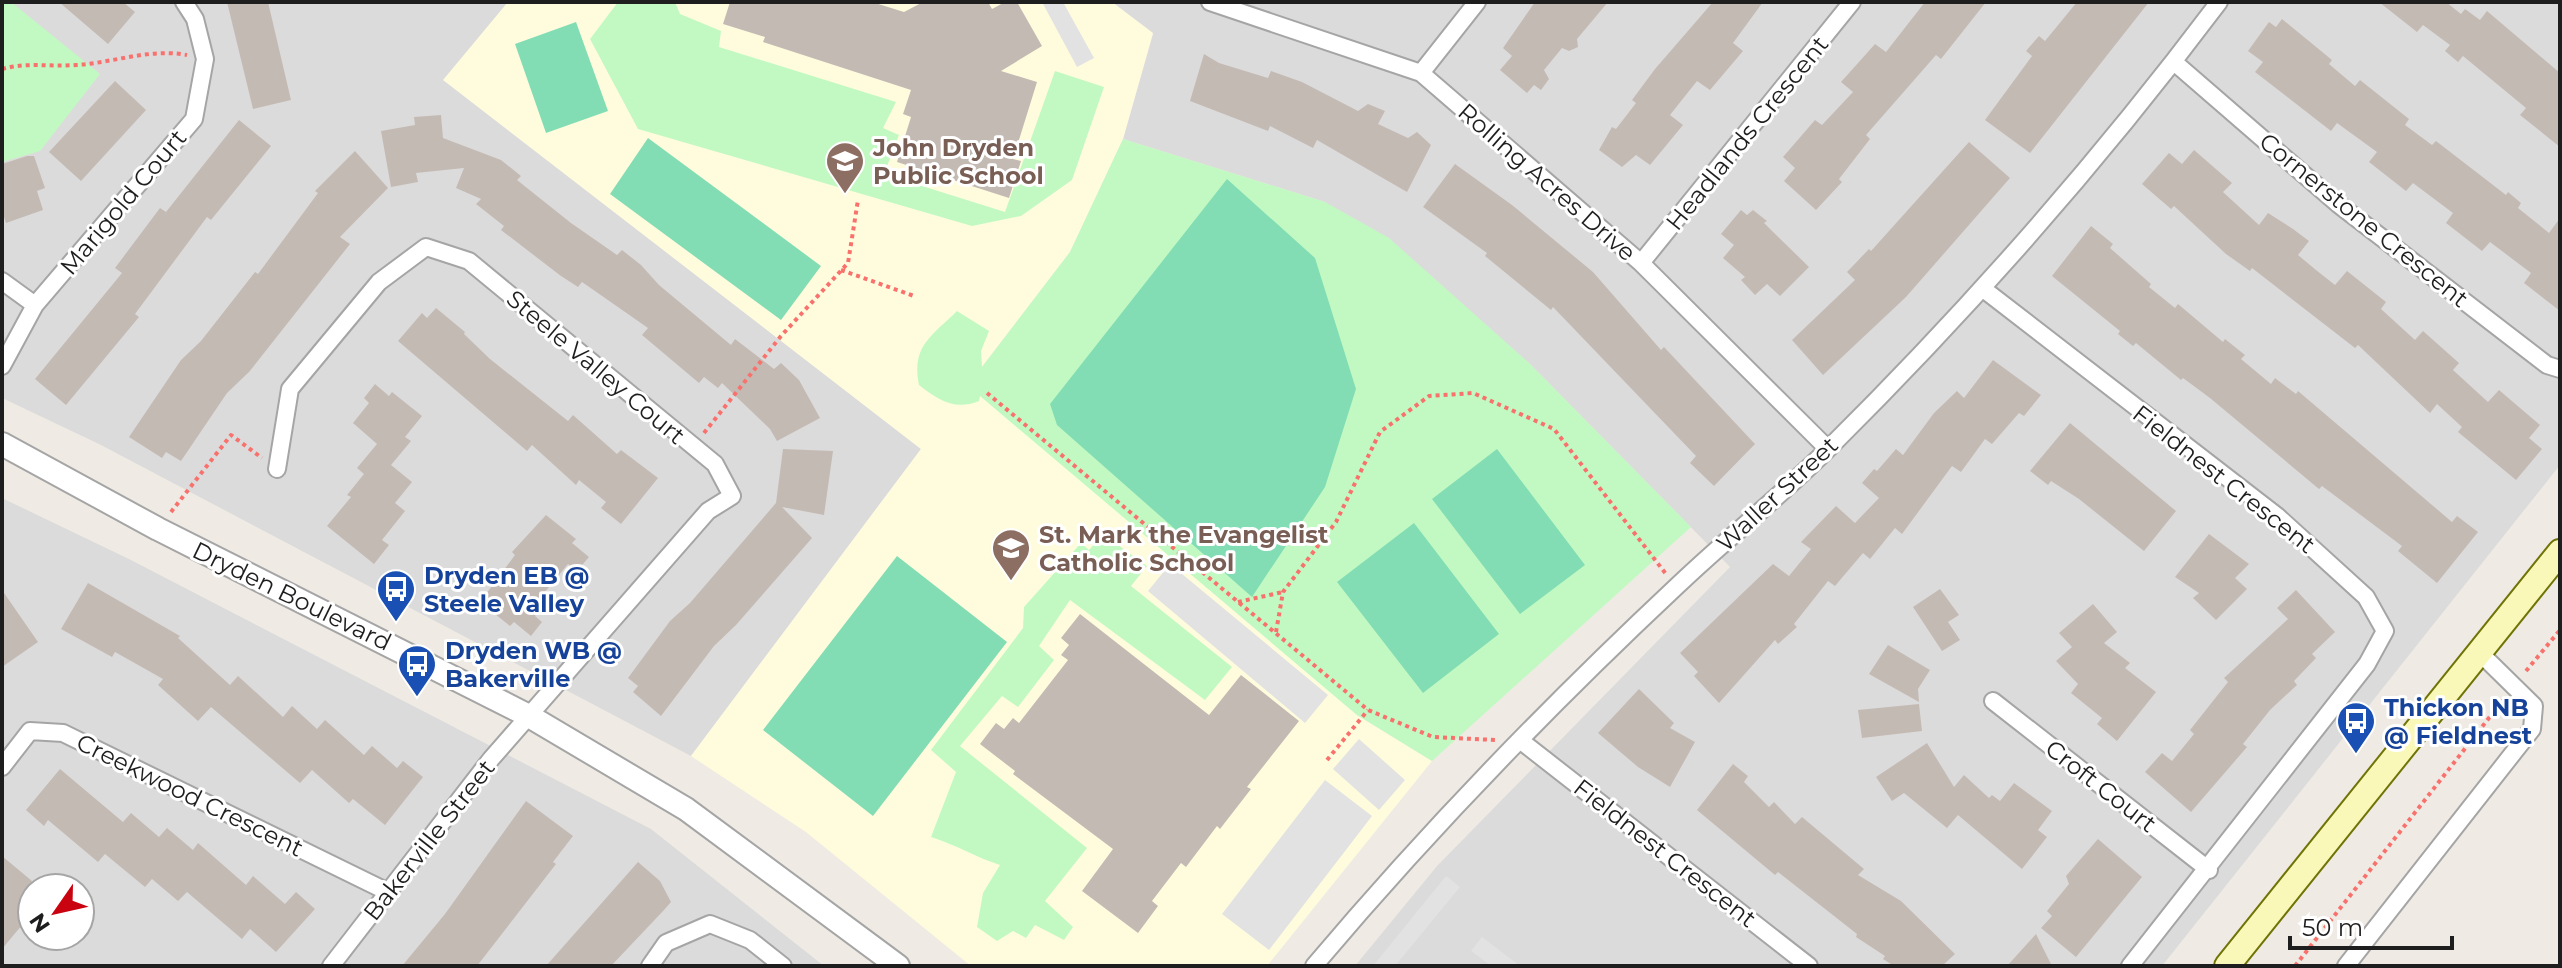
<svg xmlns="http://www.w3.org/2000/svg" width="2562" height="968" font-family="Montserrat,sans-serif">
<style>
.residential{fill:#dcdbdb;fill-rule:evenodd}
.education{fill:#fffcde}
.park{fill:#c2f9c2}
.pitch{fill:#83ddb4}
.parking{fill:#e2e2e2}
.building{fill:#c4bab4}
.lines{fill:none;stroke-linecap:round;stroke-linejoin:round}
.minor-casing{stroke:#a5a5a5;stroke-width:20}
.tertiary-casing{stroke:#a5a5a5;stroke-width:26}
.secondary-casing{stroke:#707406;stroke-width:28}
.path{stroke:#f8716c;stroke-width:4;stroke-dasharray:4 4;stroke-linecap:butt}
.minor{stroke:#fff;stroke-width:16}
.tertiary{stroke:#fff;stroke-width:22}
.secondary{stroke:#f9f8b9;stroke-width:24}
.labels{text-anchor:middle;dominant-baseline:central;stroke-width:6;stroke-linejoin:round;paint-order:stroke}
.street-label{font-size:24px;fill:#1e1e1e;stroke:#fff}
.education-label{font-size:24px;font-weight:bold;fill:#785e54;stroke:#fff;text-anchor:start}
.transit-label{font-size:24px;font-weight:bold;fill:#164399;stroke:#fff;text-anchor:start}
</style>
<rect width="100%" height="100%" fill="#efebe4"/>
<!-- residential -->
<path class="residential" d="M2,2H508L444,80L921,449L691,756L99,444L2,398Z
M1112,2H2560V465L2162,966H1355L1437,866L1730,567L1529,363L1325,202L1123,139L1153,34Z
M2,498L129,559L651,829L824,966H2ZM32,888H80V936H32Z"/>
<!-- education -->
<path class="education" d="M508,2H1112L1153,33L1123,139L1070,252L968,385L1357,715L1432,761L1267,966H971L806,832L691,756L921,449L443,80Z"/>
<!-- park -->
<path class="park" d="M2,2H11L100,74L40,151L2,162Z
M618,2H675L680,14L721,31L719,47L896,102L883,128L899,135L884,174L1005,212L1055,71L1104,87L1072,180L1021,216L972,226L638,129L590,39Z
M1123,139L1325,202L1389,238L1529,363L1691,527L1432,761L1357,715L980,396L979,401C955,411 938,400 919,385C911,346 932,336 957,311L989,331L981,351L982,367L1070,252Z
M1103,534L1147,566L1131,586L1232,667L1205,700L1070,600L1039,646L1054,660L1018,707L1002,696L960,746L1087,848L1045,901L1073,927L1064,940L1035,925L1026,938L1013,931L997,941L977,927L983,893L1000,865C975,857 957,845 931,837L956,772L931,750L1023,628L1024,607L1081,543L1089,550Z"/>
<!-- pitch -->
<path class="pitch" d="M576,22L608,111L546,133L515,44Z
M648,138L821,266L781,320L610,194Z
M1227,179L1315,258L1356,389L1325,487L1252,597L1057,425L1050,404Z
M1497,449L1585,565L1520,614L1432,499Z
M1414,523L1499,634L1423,693L1337,582Z
M897,556L1007,642L873,816L763,730Z"/>
<!-- parking -->
<path class="parking" d="M1042,2H1063L1094,58L1077,67Z
M1170,564L1328,695L1305,723L1148,591Z
M1359,739L1405,780L1379,810L1333,769Z
M1325,780L1372,816L1269,950L1222,914Z
M1446,876L1460,887L1395,966H1373Z
M1482,937L1520,966H1491L1471,951Z"/>
<!-- building -->
<path class="building" d="M59,2H123L135,12L108,44Z
M227,2H268L291,100L253,109Z
M730,2H872L904,12L923,2H988L992,9L1005,2H1017L1042,46L1001,71L1037,82L1013,159L1021,161L1009,198L897,162L911,117L903,114L911,90L763,42L765,37L723,24Z
M1535,2H1608L1577,39L1578,47L1569,51L1562,48L1544,70L1549,79L1541,90L1534,85L1527,93L1500,70L1512,56L1503,48Z
M1713,2H1763L1733,43L1743,51L1710,90L1697,81L1670,115L1683,125L1650,165L1636,155L1622,167L1599,150L1612,127L1616,129L1636,103L1632,100L1655,69Z
M1925,2H1986L1941,59L1936,55L1866,135L1870,139L1839,179L1842,182L1816,210L1784,181L1795,168L1783,157L1815,120L1822,125L1853,92L1841,82L1875,44L1886,52Z
M2077,2H2149L2030,153L1985,120L2032,56L2026,51L2039,36L2045,41Z
M2379,2H2446L2461,14L2465,9L2480,20L2487,11L2560,73V147L2520,115L2526,108L2463,56L2458,62L2445,51L2450,45L2423,25L2417,32Z
M2282,19L2332,60L2329,64L2355,86L2360,80L2409,119L2405,125L2432,145L2436,141L2506,195L2508,192L2521,203L2518,208L2549,233L2560,218V311L2524,283L2531,273L2490,242L2482,251L2446,223L2453,213L2413,183L2406,191L2369,162L2377,152L2337,123L2331,131L2255,72L2263,62L2248,51L2269,22L2276,27Z
M1204,54L1219,63L1268,78L1271,71L1302,82L1358,111L1368,104L1385,111L1378,124L1408,138L1417,132L1431,145L1407,192L1317,140L1313,148L1270,126L1268,131L1190,101Z
M115,81L146,110L81,181L49,152Z
M441,115L443,138L501,160L521,176L517,180L571,223L617,255L622,250L641,265L659,285L731,345L735,339L774,369L781,363L799,380L820,418L777,441L770,429L722,383L718,388L704,377L699,383L642,335L648,328L582,282L578,287L561,276L501,230L504,226L476,204L481,199L456,188L464,168L416,173L418,182L391,187L381,131L415,125L414,117Z
M239,120L271,146L211,220L207,217L135,314L139,317L66,405L35,379L122,273L115,268L160,208L166,212Z
M1969,142L2010,178L1906,297L1823,375L1792,340L1855,280L1847,272L1869,249L1871,251Z
M2194,150L2232,183L2223,192L2259,225L2268,213L2293,229L2309,241L2298,255L2316,270L2335,285L2347,271L2386,302L2381,309L2415,340L2423,331L2459,363L2453,370L2488,402L2499,390L2540,425L2529,438L2542,449L2516,480L2458,432L2462,427L2437,404L2430,413L2358,345L2355,348L2252,268L2250,271L2226,254L2174,206L2171,209L2142,184L2169,153L2182,164Z
M355,151L388,188L340,237L350,244L249,372L227,393L181,461L166,452L162,458L129,437L181,360L201,341L255,272L258,274L318,193L315,191Z
M27,156H34L45,188L37,191L43,210L6,223L2,211V164Z
M1455,164L1512,205L1593,272L1661,350L1664,347L1755,444L1714,486L1690,463L1696,456L1553,307L1551,310L1485,256L1487,253L1423,207Z
M1741,210L1747,215L1753,210L1767,221L1764,223L1809,267L1780,296L1767,284L1755,295L1741,280L1745,277L1723,258L1734,245L1721,234Z
M2091,226L2113,244L2110,248L2151,284L2149,287L2175,308L2178,304L2223,342L2225,339L2245,355L2241,359L2271,384L2275,378L2296,394L2298,391L2452,522L2457,516L2478,532L2437,583L2398,551L2402,546L2322,486L2319,489L2210,398L2183,378L2181,380L2136,343L2133,346L2118,334L2120,331L2052,276Z
M436,308L465,332L464,334L490,359L568,421L573,415L617,454L621,450L658,478L621,524L601,508L606,502L579,480L576,485L532,445L527,451L398,341L422,313L427,318Z
M1993,360L2041,395L2024,416L2019,413L1992,444L1985,439L1961,472L1952,466L1902,534L1895,528L1870,559L1863,553L1835,586L1828,581L1794,624L1797,627L1778,644L1775,640L1719,703L1694,676L1698,672L1680,653L1773,564L1789,576L1811,549L1801,542L1836,506L1855,523L1879,498L1862,483L1874,469L1877,471L1896,449L1903,455L1934,413L1957,391L1964,398Z
M375,384L389,396L392,392L422,416L405,437L411,441L391,465L412,482L395,503L405,511L382,540L389,545L374,564L327,526L351,497L347,495L364,474L357,468L377,444L353,423L369,403L364,398Z
M2070,423L2176,511L2144,551L2079,499L2051,481L2048,485L2030,471Z
M783,449L833,451L824,515L782,507L812,538L736,625L714,646L661,716L633,692L638,686L628,678L670,621L690,603L776,503Z
M546,515L576,539L572,543L589,557L577,571L568,564L544,593L549,597L535,616L542,622L531,636L514,622L510,626L480,602L515,555L512,552Z
M2209,534L2249,564L2235,578L2247,589L2216,620L2193,598L2199,593L2175,577Z
M88,583L180,636L178,638L230,685L238,676L283,717L292,706L317,729L325,720L364,755L372,746L397,768L403,761L423,777L385,825L353,799L349,803L312,770L300,783L211,707L198,721L158,685L163,679L115,652L112,657L61,629Z
M1940,589L1959,615L1948,622L1960,640L1942,651L1913,607Z
M2,590L38,642L2,667Z
M2296,590L2335,632L2312,654L2316,658L2294,681L2297,685L2270,710L2243,744L2247,747L2191,812L2145,772L2162,753L2172,761L2194,734L2190,730L2228,682L2224,678L2288,619L2277,608Z
M2093,604L2117,632L2104,643L2130,663L2125,668L2156,692L2117,741L2097,724L2102,718L2071,693L2078,684L2056,661L2072,647L2059,633Z
M1080,614L1209,715L1241,675L1299,721L1247,787L1251,789L1220,829L1217,826L1186,867L1181,863L1152,901L1158,906L1138,933L1082,891L1113,849L1013,774L1015,771L980,744L996,723L1004,729L1013,718L1019,723L1068,660L1061,655L1069,645L1061,638Z
M1888,645L1930,670L1918,689L1919,702L1869,674Z
M1639,689L1674,723L1670,728L1695,742L1670,787L1638,767L1598,733Z
M1919,704L1922,731L1862,738L1858,710Z
M1927,743L1954,787L1964,775L1989,798L1992,795L2000,801L2014,783L2052,811L2038,830L2047,837L2022,869L1958,815L1947,828L1904,793L1892,801L1876,777Z
M1733,764L1748,776L1744,782L1769,807L1774,802L1795,824L1802,817L1864,869L1858,875L1901,901L1955,954L1942,966H1894L1883,959L1885,956L1856,937L1857,934L1778,872L1775,875L1697,810Z
M60,769L123,822L131,813L159,837L167,828L193,850L198,843L246,885L253,876L285,904L296,892L315,909L276,952L250,929L242,939L187,892L178,901L152,879L145,887L105,854L98,862L48,820L44,826L26,810Z
M526,801L573,836L553,862L556,864L477,966H402L445,914Z
M2098,839L2142,877L2076,957L2041,928L2052,916L2047,911L2069,884L2066,876Z
M2,856L32,881V913L2,949Z
M638,862L660,881L671,902L664,910L611,966H546Z
M2036,934L2052,966H2007Z"/>
<g class="lines">
<defs>
<path id="minor" d="M1210,2L1421,73L1641,263L1828,449
M2174,62L2338,204L2547,365L2560,369
M1421,73L1477,2
M1641,263L1852,2
M2,281L35,305
M1982,288L2277,516L2366,597L2385,631L2367,664L2130,966
M2,366L35,305L194,119L205,59L195,19L184,2
M277,469L290,389L379,282L426,247L469,261L715,464L732,496L708,511L491,759L331,966
M1993,701L2209,870
M1521,741L1809,966
M2,767L30,731L63,733L388,892
M650,966L666,943L710,924L750,940L783,966
M1314,966C1427,832 1549,706 1677,586C1726,539 1781,496 1830,447C1969,309 2101,159 2219,2
M2346,966L2532,729L2534,706L2479,652"/>
<path id="tertiary" d="M2,444L158,529L529,716L686,809L898,966"/>
<path id="secondary" d="M2227,966L2560,552"/>
</defs>
<!-- minor casing -->
<use href="#minor" class="minor-casing"/>
<!-- tertiary casing -->
<use href="#tertiary" class="tertiary-casing"/>
<!-- secondary casing -->
<use href="#secondary" class="secondary-casing"/>
<!-- path -->
<path class="path" d="M2,69C27,62 50,67 76,65C113,63 149,48 187,55
M841,270L914,296
M987,393L1368,710L1433,737L1495,740
M704,433L781,336L848,263L858,200
M171,512L231,435L262,458
M1238,602L1283,592
M1276,632L1283,592L1336,522L1380,432L1429,396L1473,393L1554,429L1666,574
M2526,671L2560,630
M1327,760L1368,710
M2295,966L2503,700"/>
<!-- minor -->
<use href="#minor" class="minor"/>
<!-- tertiary -->
<use href="#tertiary" class="tertiary"/>
<!-- secondary -->
<use href="#secondary" class="secondary"/>
</g>
<!-- icons -->
<defs>
<symbol id="school-pin" viewBox="-11 -11 22 30"><path d="M0 17L-7.5 6A9.5 9.5 0 1 1 7.5 6Z" fill="#8d6e63" stroke="#fff"/><path d="M0-5L7-2L0 1L-7-2ZM-4 1L0 2.5L4 1V4Q0 6-4 4Z" fill="#fff"/></symbol>
<symbol id="bus-pin" viewBox="-11 -11 22 30"><path d="M0 17L-7.5 6A9.5 9.5 0 1 1 7.5 6Z" fill="#1a4fb4" stroke="#fff"/><path d="M-5-6H5V4H4V6H2V4H-2V6H-4V4H-5ZM-3.5-4V0h7V-4ZM-3.5 1.2v1.5H-2V1.2ZM2 1.2v1.5H3.5V1.2Z" fill="#fff"/></symbol>
</defs>
<g fill-rule="evenodd">
<use href="#school-pin" x="823" y="139" width="44" height="60"/>
<use href="#school-pin" x="989" y="526" width="44" height="60"/>
<use href="#bus-pin" x="374" y="567" width="44" height="60"/>
<use href="#bus-pin" x="395" y="642" width="44" height="60"/>
<use href="#bus-pin" x="2334" y="699" width="44" height="60"/>
</g>
<g class="labels">
<!-- street labels -->
<g class="street-label">
<text transform="translate(1747 133) rotate(-51)">Headlands Crescent</text>
<text transform="translate(1547 182) rotate(41)">Rolling Acres Drive</text>
<text transform="translate(123 202) rotate(-50)">Marigold Court</text>
<text transform="translate(2364 220) rotate(39)">Cornerstone Crescent</text>
<text transform="translate(596 367) rotate(40)">Steele Valley Court</text>
<text transform="translate(2224 479) rotate(38)">Fieldnest Crescent</text>
<text transform="translate(1777 494) rotate(-43)">Waller Street</text>
<text transform="translate(292 596) rotate(26)">Dryden Boulevard</text>
<text transform="translate(2101 786) rotate(38)">Croft Court</text>
<text transform="translate(190 795) rotate(26)">Creekwood Crescent</text>
<text transform="translate(429 840) rotate(-52)">Bakerville Street</text>
<text transform="translate(1665 853) rotate(38)">Fieldnest Crescent</text>
</g>
<!-- education labels -->
<g class="education-label">
<text x="873" y="147">John Dryden<tspan x="873" dy="28">Public School</tspan></text>
<text x="1039" y="534">St. Mark the Evangelist<tspan x="1039" dy="28">Catholic School</tspan></text>
</g>
<!-- transit labels -->
<g class="transit-label">
<text x="424" y="575">Dryden EB @<tspan x="424" dy="28">Steele Valley</tspan></text>
<text x="445" y="650">Dryden WB @<tspan x="445" dy="28">Bakerville</tspan></text>
<text x="2384" y="707">Thickon NB<tspan x="2384" dy="28">@ Fieldnest</tspan></text>
</g>
</g>
<!-- border -->
<rect width="2562" height="968" fill="none" stroke="#1e1e1e" stroke-width="8"/>
<!-- north arrow -->
<g transform="translate(56 912) rotate(236)"><circle r="38" fill="#ffffff" stroke="#a5a5a5" stroke-width="2"/>
<path d="M0-6L14 30L0 20L-14 30Z" fill="#ca0310"/>
<text y="-12" font-size="22" font-weight="bold" text-anchor="middle" fill="#1e1e1e">N</text>
</g>
<!-- scale -->
<path d="M2290 936v12h162v-12" fill="none" stroke="#1e1e1e" stroke-width="4"/>
<text x="2302" y="936" font-size="24" fill="#1e1e1e" stroke="#ffffff" stroke-width="6" paint-order="stroke">50 m</text>
</svg>
